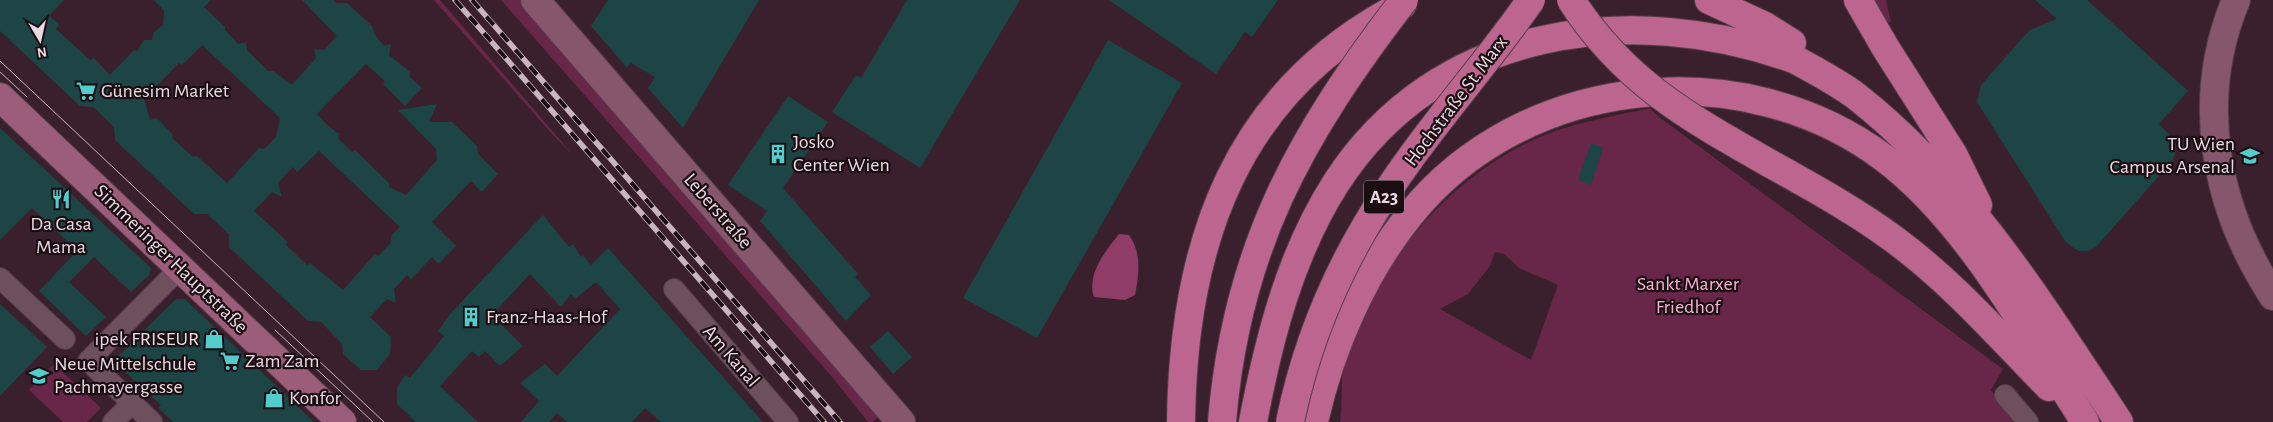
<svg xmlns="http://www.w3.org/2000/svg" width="2273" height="422" font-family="'Alegreya Sans',sans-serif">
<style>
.green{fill:#682649;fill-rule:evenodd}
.water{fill:#8f3c66}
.building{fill:#1d4545;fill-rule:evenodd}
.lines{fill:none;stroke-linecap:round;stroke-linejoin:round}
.street-casing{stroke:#553e49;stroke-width:22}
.secondary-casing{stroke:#553e49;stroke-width:30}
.primary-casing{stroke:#553e49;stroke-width:30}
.highway-casing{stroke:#553e49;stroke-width:30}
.street{stroke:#6e505d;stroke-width:20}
.secondary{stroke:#85566c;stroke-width:28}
.primary{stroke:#9c5d7b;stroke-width:28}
.highway{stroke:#bb658f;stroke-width:28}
.tram{stroke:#c9b5be;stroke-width:1}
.rail-casing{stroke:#c9b5be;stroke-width:5.5}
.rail{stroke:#1a0e13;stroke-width:4;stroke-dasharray:11;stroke-linecap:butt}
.highway-bridge-casing{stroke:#553e49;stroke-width:30;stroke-linecap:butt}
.highway-bridge{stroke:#bb658f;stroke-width:28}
.labels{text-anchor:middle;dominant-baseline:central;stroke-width:4.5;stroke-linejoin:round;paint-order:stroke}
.shield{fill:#1a0e13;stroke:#ac9ca3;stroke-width:1}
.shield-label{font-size:19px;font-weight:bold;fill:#ebd9e1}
.poi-label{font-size:20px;fill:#ebd9e1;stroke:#1a0e13;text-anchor:start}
.street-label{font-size:20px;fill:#ebd9e1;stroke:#1a0e13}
.park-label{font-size:20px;fill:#f7b0d0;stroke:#1a0e13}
</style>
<rect width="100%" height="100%" fill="#3a202c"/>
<!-- green -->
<path class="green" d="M434,0H440L573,155L552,134Z
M501,0H521L880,416L872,422H868L833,378Z
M1875,0H1886L1891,22L1888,23Z
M1650,108L1659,117L2003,369L1991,390L2013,422H1340C1343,403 1340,384 1344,365C1347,354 1354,342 1358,330C1394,243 1459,170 1547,134C1581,121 1615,116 1650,108ZM1495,252L1504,254L1519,268L1558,285L1531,360L1440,309L1468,294L1490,266Z
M54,364L101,408L87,422H63L29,390Z"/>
<!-- water -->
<path class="water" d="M1119,234L1129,235C1142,253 1139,275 1135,295L1125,300L1094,297C1086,275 1106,250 1119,234Z"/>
<!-- building -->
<path class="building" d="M0,0H64L49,16L59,24L56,29L90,60L94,58L110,75L134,50L137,51L144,40H152L154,32L163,25L164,10L154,0H211L204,7L225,27V30L238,44L246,42L247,50L268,71H273L292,85L316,58L314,49L324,50L337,36L302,0H334L336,3H347L372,26L375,35L384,46L391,44L389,55L410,72V77L422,88L405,106L383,84L385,81L366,64L317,114L327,125L339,134L338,138L352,152L355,150L389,183V187L406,195L437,160L436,149L398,110L437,104L429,122H452L477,146L478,154L498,174L482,192L471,181L432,222L456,246L439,264L432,257L411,279L407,275L394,289L396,303L387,299L370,317L391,337L390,354L377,370H361L343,354L342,344L321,322L308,321L229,247V234L207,214H194L115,140L114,127L93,107L80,106L0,31ZM202,45L280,118L276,137L264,149L259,148L227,183L197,156L193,157L172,138L173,135L157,118L150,120L144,99L179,63L182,65ZM319,151L400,227L392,235L390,244L378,256L375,254L343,290L310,263L307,265L286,245L288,242L254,211L272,192L282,197L278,183L293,167L297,172Z
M608,0H759L683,128L648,88L655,77L631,63L627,68L591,26Z
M907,0H1020L920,168L832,112L856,75L861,78Z
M1109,0H1278L1252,37L1245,32L1216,74Z
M2035,0H2087L2188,91L2159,124L2175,141L2176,150L2173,160L2096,247L2088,251H2079L2072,247L2065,241L1977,102L1981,85L2025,35L2030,30L2057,19Z
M1108,40L1182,83L1037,338L963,298Z
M788,96L828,122L783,188L858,274L855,277L871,295L846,321L760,221L767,211L728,185Z
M0,128L151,268L149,275L131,292L94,257L69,282L106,317L86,336L39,291L76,252L66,243L68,242L32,208L0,240Z
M1591,143L1603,148L1591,185L1578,180Z
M543,215L569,247L573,244L581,257L583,255L591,265L608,248L763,422H661L645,408L632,422H567L557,413L549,422H521L539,401L520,383L545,364L557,376L620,309L596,282L575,299L571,294L561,307L530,274L492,315L523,346L500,366L485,351L479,357L472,351L440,386L478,422H416L400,407L397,404V388L405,375L410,378L444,336L438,331L451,313Z
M176,299H185L314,422H173L158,408L161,405L113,361Z
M0,304L47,347L0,396Z
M888,331L912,357L893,374L870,347Z"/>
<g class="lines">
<defs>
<path id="street" d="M0,278L65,339
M674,289L788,422
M2005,395L2028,422
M113,422L132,403
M152,422L88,361L180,268"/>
<path id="secondary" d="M535,0L901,422
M2236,0C2194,101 2215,207 2273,296"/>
<path id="primary" d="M0,97L342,422"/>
<path id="highway" d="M1709,0L1765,26L1792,43
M1858,0L1885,47L1953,154L1978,205
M1769,163C1812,187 1856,211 1895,240C1952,282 1999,336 2049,387
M1181,422C1183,244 1235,91 1402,5
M1253,422C1269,338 1290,255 1336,183C1437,26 1631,0 1796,60C1816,71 1837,82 1856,96C1967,183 2043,307 2119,422
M1314,422C1330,349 1363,273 1410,215C1522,75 1741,51 1884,158C1968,221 2028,334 2085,422"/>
</defs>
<!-- street casing -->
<use href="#street" class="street-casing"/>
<!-- secondary casing -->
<use href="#secondary" class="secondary-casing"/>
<!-- primary casing -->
<use href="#primary" class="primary-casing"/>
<!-- highway casing -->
<use href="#highway" class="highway-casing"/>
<!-- street -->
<use href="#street" class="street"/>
<!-- secondary -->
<use href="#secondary" class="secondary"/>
<!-- primary -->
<use href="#primary" class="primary"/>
<!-- highway -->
<use href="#highway" class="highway"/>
<!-- tram -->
<path class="tram" d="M0,61L384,422
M0,72L27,97
M275,330L373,422"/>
<defs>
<path id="rail" d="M455,0L824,422
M472,0L840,422"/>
</defs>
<!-- rail casing -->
<use href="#rail" class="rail-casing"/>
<!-- rail -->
<use href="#rail" class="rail"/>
<defs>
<path id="highway-bridge" d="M1571,0C1623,81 1688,117 1769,163
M1222,422C1236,249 1300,135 1404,0
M1290,422C1304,354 1329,289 1364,229C1411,147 1477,77 1531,0"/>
</defs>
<!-- highway-bridge casing -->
<use href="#highway-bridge" class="highway-bridge-casing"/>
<!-- highway-bridge -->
<use href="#highway-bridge" class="highway-bridge"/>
</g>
<!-- icons -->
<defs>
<symbol id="supermarket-bare" viewBox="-9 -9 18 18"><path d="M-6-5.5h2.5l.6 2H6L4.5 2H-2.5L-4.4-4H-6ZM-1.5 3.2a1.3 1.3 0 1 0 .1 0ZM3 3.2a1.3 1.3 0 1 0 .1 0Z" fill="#52cdcc" stroke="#1a0e13" stroke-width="2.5" paint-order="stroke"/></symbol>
<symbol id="building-bare" viewBox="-9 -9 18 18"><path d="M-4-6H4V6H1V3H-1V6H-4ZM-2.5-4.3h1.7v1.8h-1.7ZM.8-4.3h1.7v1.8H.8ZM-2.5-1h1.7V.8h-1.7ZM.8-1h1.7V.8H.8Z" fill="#52cdcc" stroke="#1a0e13" stroke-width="2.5" paint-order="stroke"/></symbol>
<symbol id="university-bare" viewBox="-9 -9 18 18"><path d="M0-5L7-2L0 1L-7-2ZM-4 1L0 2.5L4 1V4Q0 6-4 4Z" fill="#52cdcc" stroke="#1a0e13" stroke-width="2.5" paint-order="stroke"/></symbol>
<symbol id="restaurant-bare" viewBox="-9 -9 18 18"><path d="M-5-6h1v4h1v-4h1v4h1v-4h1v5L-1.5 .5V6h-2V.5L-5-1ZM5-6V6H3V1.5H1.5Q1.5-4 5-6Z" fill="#52cdcc" stroke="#1a0e13" stroke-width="2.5" paint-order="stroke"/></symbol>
<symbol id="shop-bare" viewBox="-9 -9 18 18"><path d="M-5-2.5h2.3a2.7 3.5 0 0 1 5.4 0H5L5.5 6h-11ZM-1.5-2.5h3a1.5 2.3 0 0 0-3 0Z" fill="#52cdcc" stroke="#1a0e13" stroke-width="2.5" paint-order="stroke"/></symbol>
<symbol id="school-bare" viewBox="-9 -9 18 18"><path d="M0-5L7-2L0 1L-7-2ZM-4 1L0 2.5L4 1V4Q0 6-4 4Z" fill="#52cdcc" stroke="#1a0e13" stroke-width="2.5" paint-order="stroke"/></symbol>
</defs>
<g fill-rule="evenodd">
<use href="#supermarket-bare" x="72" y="77" width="28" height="28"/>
<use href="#building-bare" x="764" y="140" width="28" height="28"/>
<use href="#university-bare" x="2236" y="142" width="28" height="28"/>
<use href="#restaurant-bare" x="47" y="185" width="28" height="28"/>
<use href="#building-bare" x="457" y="303" width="28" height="28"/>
<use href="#shop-bare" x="200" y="325" width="28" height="28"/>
<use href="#supermarket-bare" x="216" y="347" width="28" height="28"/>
<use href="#school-bare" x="25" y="362" width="28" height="28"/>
<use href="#shop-bare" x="260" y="384" width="28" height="28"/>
</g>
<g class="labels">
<!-- shield labels -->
<rect class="shield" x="1364" y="180.5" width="40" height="33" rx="4"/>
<g class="shield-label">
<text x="1384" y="197">A23</text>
</g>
<!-- poi labels -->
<g class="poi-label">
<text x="101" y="91">Günesim Market</text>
<text x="793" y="142">Josko<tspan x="793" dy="23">Center Wien</tspan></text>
<text x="2235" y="144" text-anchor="end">TU Wien<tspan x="2235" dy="23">Campus Arsenal</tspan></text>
<text x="61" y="224" text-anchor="middle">Da Casa<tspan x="61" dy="23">Mama</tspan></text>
<text x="486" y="317">Franz-Haas-Hof</text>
<text x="199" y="339" text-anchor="end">ipek FRISEUR</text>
<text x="245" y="361">Zam Zam</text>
<text x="54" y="364">Neue Mittelschule<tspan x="54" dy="23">Pachmayergasse</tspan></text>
<text x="289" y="398">Konfor</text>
</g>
<!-- street labels -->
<g class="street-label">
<text transform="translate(1456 101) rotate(-53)">Hochstraße St. Marx</text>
<text transform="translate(718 211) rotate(49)">Leberstraße</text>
<text transform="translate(171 259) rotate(44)">Simmeringer Hauptstraße</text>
<text transform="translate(731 356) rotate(49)">Am Kanal</text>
</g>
<!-- park labels -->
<g class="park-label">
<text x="1688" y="284">Sankt Marxer<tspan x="1688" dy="23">Friedhof</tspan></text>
</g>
</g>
<!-- north arrow -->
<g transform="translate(40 40) rotate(171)" stroke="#1a0e13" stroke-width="4" paint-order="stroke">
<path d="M0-4L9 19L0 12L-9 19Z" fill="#ebd9e1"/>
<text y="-8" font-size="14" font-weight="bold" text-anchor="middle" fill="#ebd9e1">N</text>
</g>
</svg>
